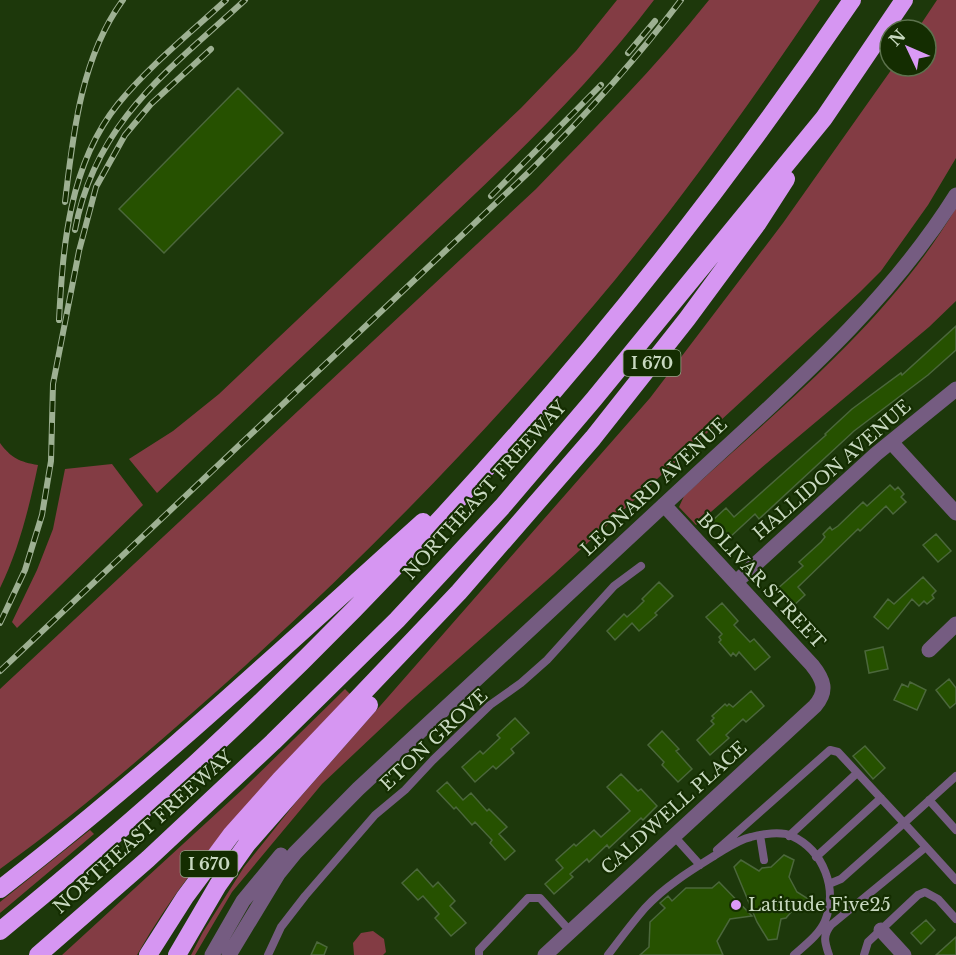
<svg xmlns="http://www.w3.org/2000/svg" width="956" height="955" font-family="'Libre Baskerville',serif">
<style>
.green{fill:#833c44}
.building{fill:#265100;stroke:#4b673b;stroke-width:1.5}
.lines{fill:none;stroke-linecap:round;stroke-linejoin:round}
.service{stroke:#755c81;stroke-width:8}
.minor{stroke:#755c81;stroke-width:15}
.tertiary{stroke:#755c81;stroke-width:15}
.motorway{stroke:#d696f2;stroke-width:18}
.rail-casing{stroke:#9db092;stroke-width:6}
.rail{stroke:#142d01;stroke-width:4;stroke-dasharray:11;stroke-linecap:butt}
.poi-dot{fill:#da9af6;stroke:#142d01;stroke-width:2}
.labels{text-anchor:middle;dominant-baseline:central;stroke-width:4.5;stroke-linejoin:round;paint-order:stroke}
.shield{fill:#142d01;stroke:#92a587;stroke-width:1.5}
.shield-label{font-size:16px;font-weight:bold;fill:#c8d9c0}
.street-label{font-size:18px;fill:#c8d9c0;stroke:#142d01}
.poi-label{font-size:18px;fill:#c8d9c0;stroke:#142d01;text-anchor:start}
</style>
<rect width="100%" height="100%" fill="#1d380b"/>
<!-- green -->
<path class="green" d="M617,0H654C583,94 495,176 409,256C325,335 241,414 157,493L129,459L173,431L219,394L521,108L576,51Z
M709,0H820C749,105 676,208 594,305C486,433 369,553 246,665C167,736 86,807 0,869V689L536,189C595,128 656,67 709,0Z
M937,0H956V158L928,205L881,271L860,292L554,574L408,703L322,784L232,892L195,955H191L203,932L244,867L296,802L650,398L783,223L894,66H926V30H917Z
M956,208V301L929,327L767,463L696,525L679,507L684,496C779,409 889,321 956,208Z
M0,443C11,458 20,462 38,465C29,508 19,549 0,588Z
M112,464L143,505L17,628L12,622L37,570L53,529L65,469Z
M345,689L350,694C272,776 193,856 137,955H62L243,789Z
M90,830L94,834L0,913V902Z
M373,931L384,939L386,952L383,955H354L353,943L361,933Z"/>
<!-- building -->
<path class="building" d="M238,88L283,133L164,253L119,209Z
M956,326V350L928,375L854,431L759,519L755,514L729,538L712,521L726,508L734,517L826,435L825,434L852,409L901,373L902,375Z
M890,485L895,490L898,487L904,494L901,497L906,502L893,514L886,506L860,531L858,529L798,587L805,595L792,607L776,590L803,566L799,562L821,542L825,537L823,534L830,527L832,530L838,526L863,502L867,506Z
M936,534L951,551L938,562L923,545Z
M923,577L936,591L932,595L934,598L927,604L924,601L919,606L912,599L888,629L874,617L888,599L894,604Z
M659,582L673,596L655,613L657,615L639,631L632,623L615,640L607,631L624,614L627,617L636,609L644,601L642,599Z
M722,603L738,621L734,625L750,642L754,639L770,657L755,670L739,652L736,656L733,653L731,656L719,642L721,640L719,637L722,634L706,617Z
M883,647L888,669L869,673L865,651Z
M949,679L956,688V703L950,708L936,690Z
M910,682L926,690L917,710L894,700L902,684L908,687Z
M751,691L764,706L746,722L743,719L726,735L729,738L710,755L697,740L714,724L711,721L714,718L712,716L725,704L727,706L729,704L733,707Z
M515,718L529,733L511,749L514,753L496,769L493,766L475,782L462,767L480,751L483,754L500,738L497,735Z
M662,731L679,749L676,751L692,769L678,782L662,765L664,762L648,745Z
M865,746L885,768L873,779L853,756Z
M621,774L638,791L641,789L657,806L643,820L641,818L609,848L607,845L589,862L587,859L570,874L573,877L554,894L545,884L563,868L556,860L574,844L576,846L594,830L601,837L630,811L607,787Z
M447,782L463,800L471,793L487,811L489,809L507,827L499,834L515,851L505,860L490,843L492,840L475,822L472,825L456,807L454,809L437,791Z
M784,855L794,860L789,877L797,892L810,900L808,910L792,911L786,918L781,919L777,939L768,940L757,922L734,867L741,860L759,871L762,868L771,867Z
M417,869L433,887L438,882L455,901L450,906L466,923L451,936L435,918L439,914L423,896L418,900L402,883Z
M719,882L752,916L730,919L717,941L723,955H640L649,947L650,922L665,908L660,903L668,896L672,901L686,888H712Z
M926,920L935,930L921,944L911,933Z
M956,937V955H936Z
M317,942L327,947L324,955H311Z"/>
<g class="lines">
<!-- service -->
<path class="service" d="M929,800L956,830
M673,835L700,865
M760,835L764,860
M789,836L857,773
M717,850L830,750L838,752L904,823L956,776
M816,857L881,798
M829,884L841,879L904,823L926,847
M268,955L281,927L305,896L375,815L405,790L433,760L490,705L521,683L547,660L614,586L641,566
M479,955V950L528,898H540L570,931
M608,955C620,939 632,923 645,908C664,887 690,871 714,856C726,849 737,840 751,837C762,834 781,831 792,836C824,851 838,889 825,921C819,935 805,945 794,955
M829,955C825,943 822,936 831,925L926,847L956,880
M864,955L868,942L918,895L925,892L938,899L956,919"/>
<!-- minor -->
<path class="minor" d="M891,442L956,513
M736,582L876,454L956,389
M929,650L956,624
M881,930L904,955
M545,955L815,706C828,691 824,680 812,665L664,505"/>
<!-- tertiary -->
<path class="tertiary" d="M212,955L243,901L281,855
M229,955L278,874L295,853L358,789C470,685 583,581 694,477C789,389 887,305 956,195"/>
<!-- motorway -->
<path class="motorway" d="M0,889C148,775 284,647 423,522
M0,931C67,876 134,820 198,761C444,534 664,277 852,0
M38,955L148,859L273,742L397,620L502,507L594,399L824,118L904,0
M148,955L185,897L231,835L280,780L459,592L593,438L687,319L757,224L786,179
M177,955L218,885L247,844L369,705"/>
<defs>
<path id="rail" d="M628,53L655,21
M491,196L601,85
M65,202C73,134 81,57 123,0
M75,230C95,122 169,70 245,0
M59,320C63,245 69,165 118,104C149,66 189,34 226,0
M0,623L25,570L42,515L51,461L53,384L79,251L96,187L125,135L151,104L211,49
M0,671L530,171C584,117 635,61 681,0"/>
</defs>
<!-- rail casing -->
<use href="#rail" class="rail-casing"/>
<!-- rail -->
<use href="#rail" class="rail"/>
</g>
<!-- markers -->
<circle class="poi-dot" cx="736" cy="905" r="6"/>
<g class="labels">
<!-- shield labels -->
<g class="shield">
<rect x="623.5" y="350" width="57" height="26" rx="4.5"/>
<rect x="180.5" y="851" width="57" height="26" rx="4.5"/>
</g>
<g class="shield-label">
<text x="652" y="363">I 670</text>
<text x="209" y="864">I 670</text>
</g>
<!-- street labels -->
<g class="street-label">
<text transform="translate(832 470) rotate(-41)">HALLIDON AVENUE</text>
<text transform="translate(654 487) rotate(-43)">LEONARD AVENUE</text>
<text transform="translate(485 490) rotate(-48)">NORTHEAST FREEWAY</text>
<text transform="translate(761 581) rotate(47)">BOLIVAR STREET</text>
<text transform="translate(434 740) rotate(-43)">ETON GROVE</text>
<text transform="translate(674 808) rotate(-42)">CALDWELL PLACE</text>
<text transform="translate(143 832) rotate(-42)">NORTHEAST FREEWAY</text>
</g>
<!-- poi labels -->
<g class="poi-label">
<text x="748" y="905">Latitude Five25</text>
</g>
</g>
<!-- north arrow -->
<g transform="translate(908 48) rotate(314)"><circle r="28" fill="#142d01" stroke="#5c724d" stroke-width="1.5"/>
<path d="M0-4.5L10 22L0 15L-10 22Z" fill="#da9af6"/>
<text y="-9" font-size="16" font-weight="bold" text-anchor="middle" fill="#c8d9c0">N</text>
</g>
</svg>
